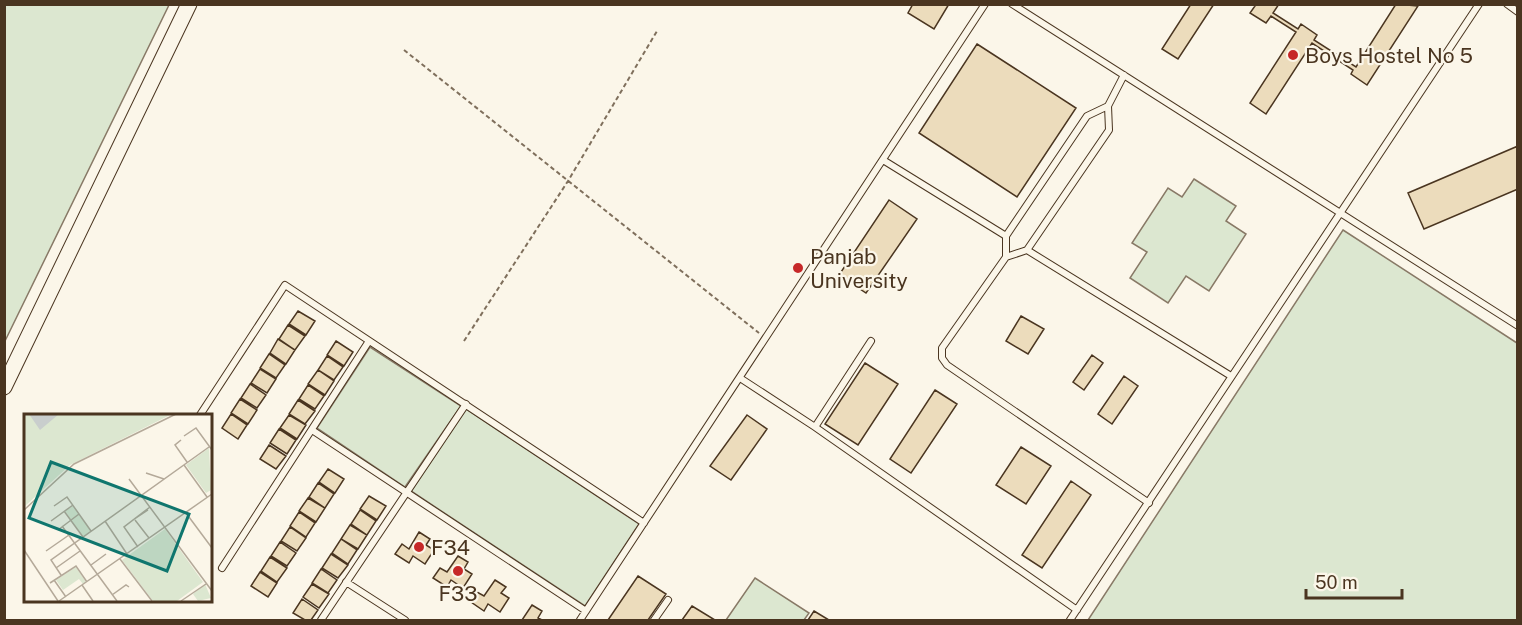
<svg xmlns="http://www.w3.org/2000/svg" width="1522" height="625" font-family="'Public Sans',sans-serif">
<style>
.green{fill:#dce7d0;stroke:#887966;stroke-width:1.5}
.building{fill:#ecdcbc;stroke:#4a3520;stroke-width:1.5}
.lines{fill:none;stroke-linecap:round;stroke-linejoin:round}
.service-casing{stroke:#4a3520;stroke-width:8}
.tertiary-casing{stroke:#4a3520;stroke-width:17}
.path{stroke:#7f6f5c;stroke-width:2;stroke-dasharray:4.5 3;stroke-linecap:butt}
.service{stroke:#fbf6e9;stroke-width:6}
.tertiary{stroke:#fbf6e9;stroke-width:15}
.poi-dot{fill:#c62828;stroke:#fbf6e9;stroke-width:2}
.labels{text-anchor:middle;dominant-baseline:central;stroke-width:4.5;stroke-linejoin:round;paint-order:stroke}
.poi-label{font-size:21px;fill:#4a3520;stroke:#fbf6e9;text-anchor:start}
.inset-road{fill:none;stroke:#b4a999;stroke-width:1.5}
.view{fill:#0f766e;fill-opacity:0.15;stroke:#0f766e;stroke-width:3}
.inset-edge{fill:none;stroke:#4a3520;stroke-width:3}
</style>
<rect width="100%" height="100%" fill="#fbf6e9"/>
<!-- green -->
<path class="green" d="M5,4L169,5L5,341L4,5Z
M1194,179L1236,206L1226,221L1246,234L1209,291L1186,276L1168,303L1130,278L1147,252L1132,243L1168,188L1182,197Z
M1343,230L1517,343V620H1088Z
M370,347L461,406L405,487L317,428Z
M466,409L639,524L585,606L411,491Z
M755,578L809,613L804,620H726Z"/>
<!-- building -->
<path class="building" d="M913,4H949L934,29L908,13Z
M1191,4H1214L1178,59L1162,49Z
M1252,4H1279L1273,13L1298,29L1301,24L1317,35L1314,40L1356,67L1396,4L1418,6L1367,85L1351,74L1353,70L1312,43L1266,114L1250,103L1296,32L1271,16L1266,23L1250,13L1255,6Z
M977,44L1076,108L1017,197L919,133Z
M1518,146V189L1424,229L1408,193Z
M889,200L917,219L866,293L839,275Z
M298,311L315,321L306,335L289,324Z
M1021,316L1044,329L1028,354L1006,341Z
M288,325L305,336L295,350L279,339Z
M278,339L295,350L286,364L270,353Z
M336,341L353,352L344,366L327,355Z
M269,354L285,365L276,378L260,368Z
M1092,355L1103,363L1084,390L1073,382Z
M327,356L343,367L334,380L318,370Z
M865,363L898,384L858,445L825,424Z
M260,369L276,379L267,393L251,383Z
M318,370L334,381L325,395L308,384Z
M1124,376L1138,386L1112,424L1098,414Z
M250,384L266,395L257,408L241,398Z
M308,385L324,396L315,409L299,399Z
M935,390L957,404L911,473L890,459Z
M240,399L257,410L248,424L231,413Z
M298,400L315,411L305,424L289,414Z
M231,414L247,425L238,439L222,428Z
M289,415L306,425L297,439L280,428Z
M747,415L767,429L731,480L710,466Z
M279,429L296,440L287,454L270,443Z
M269,445L286,456L276,469L260,459Z
M1021,447L1051,466L1026,504L996,485Z
M328,469L344,479L335,493L319,482Z
M1071,481L1091,495L1042,568L1022,555Z
M318,483L334,494L325,508L309,497Z
M369,496L386,506L377,520L360,509Z
M308,498L325,508L316,522L299,511Z
M360,510L376,521L367,535L351,524Z
M299,512L315,523L306,537L290,526Z
M350,525L367,535L358,549L341,539Z
M290,527L306,538L297,551L281,541Z
M419,532L430,539L426,545L434,550L425,564L413,556L409,563L395,554L402,544L409,549Z
M341,539L357,550L348,564L332,553Z
M280,542L296,553L287,566L271,556Z
M331,554L348,565L338,578L322,568Z
M458,556L468,562L464,569L472,574L463,588L451,580L447,587L433,578L440,568L447,572Z
M270,557L287,568L277,582L261,571Z
M321,569L337,580L328,593L312,583Z
M260,572L277,583L268,597L251,586Z
M638,576L666,594L648,620H608Z
M495,580L506,587L501,593L509,598L500,612L488,604L484,611L471,602L477,592L484,596Z
M312,584L329,594L319,608L303,597Z
M302,599L318,610L311,620H305L293,613Z
M532,605L542,611L538,618L542,620H522Z
M692,606L715,620H682Z
M814,611L829,620H808Z"/>
<g class="lines">
<defs>
<path id="service" d="M1012,4L1518,326
M1507,4L1518,12
M1108,106L1087,116L1006,236V257L942,348V358L947,365L1149,503
M883,160L1006,236
M1027,250L1231,376
M1006,257L1027,250L1109,130L1108,106L1124,75
M740,378L815,427L1077,610
M200,415L285,285L644,523
M815,427L871,341
M312,430L586,611
M222,568L369,341
M346,582L405,620
M321,620L466,404
M580,620L985,4
M654,620L668,600
M1070,620L1479,4"/>
<path id="tertiary" d="M4,387L189,4"/>
</defs>
<!-- service casing -->
<use href="#service" class="service-casing"/>
<!-- tertiary casing -->
<use href="#tertiary" class="tertiary-casing"/>
<!-- path -->
<path class="path" d="M404,50L759,333
M464,341L568,181L657,31"/>
<!-- service -->
<use href="#service" class="service"/>
<!-- tertiary -->
<use href="#tertiary" class="tertiary"/>
</g>
<!-- markers -->
<g class="poi-dot">
<circle cx="1293" cy="55" r="6"/>
<circle cx="798" cy="268" r="6"/>
<circle cx="419" cy="547" r="6"/>
<circle cx="458" cy="571" r="6"/>
</g>
<g class="labels">
<!-- poi labels -->
<g class="poi-label">
<text x="1305" y="55">Boys Hostel No 5</text>
<text x="810" y="256">Panjab<tspan x="810" dy="24">University</tspan></text>
<text x="431" y="547">F34</text>
<text x="458" y="593" text-anchor="middle">F33</text>
</g>
</g>
<!-- overview -->
<g transform="translate(24 414)">
<rect width="188" height="188" fill="#fbf6e9"/>
<path d="M0,0H148L46,51L0,93ZM185,34L187,76L182,79L162,51ZM49,92L67,117L59,123L41,97ZM141,115L179,168L153,187H129L98,146ZM52,153L62,168L59,170L55,165L39,176L32,166ZM181,170L187,184L174,187L169,180Z" fill="#dce7d0"/>
<path d="M5,0H35L16,16Z" fill="#c9cecd"/>
<path class="inset-road" d="M160,22L172,14L188,36M157,26L151,31L163,48M160,51L183,83M122,59L140,65M105,65L188,177M30,92L43,83L67,117M0,96L50,50L152,0M40,97L59,123M162,99L188,134M109,106L124,96M111,106L125,124M27,107L49,91M81,107L103,140M38,112L93,187M34,116L55,100M114,133L100,113L126,93M0,136L34,187M22,137L45,121M96,145L128,187M67,151L82,140M32,154L56,137M37,161L27,146L185,33M30,166L42,183M26,169L52,152L63,168M58,171L69,187M88,181L102,171L105,173M35,187L188,80M157,187L182,170"/>
<path class="view" d="M27,48L165,100L143,157L5,104Z"/>
<rect width="188" height="188" class="inset-edge"/>
</g>
<!-- border -->
<rect width="1522" height="625" fill="none" stroke="#4a3520" stroke-width="12"/>
<!-- scale -->
<path d="M1306 589v9h96v-9" fill="none" stroke="#4a3520" stroke-width="3"/>
<text x="1315" y="589" font-size="18" fill="#4a3520" stroke="#fbf6e9" stroke-width="4.5" paint-order="stroke">50 m</text>
</svg>
